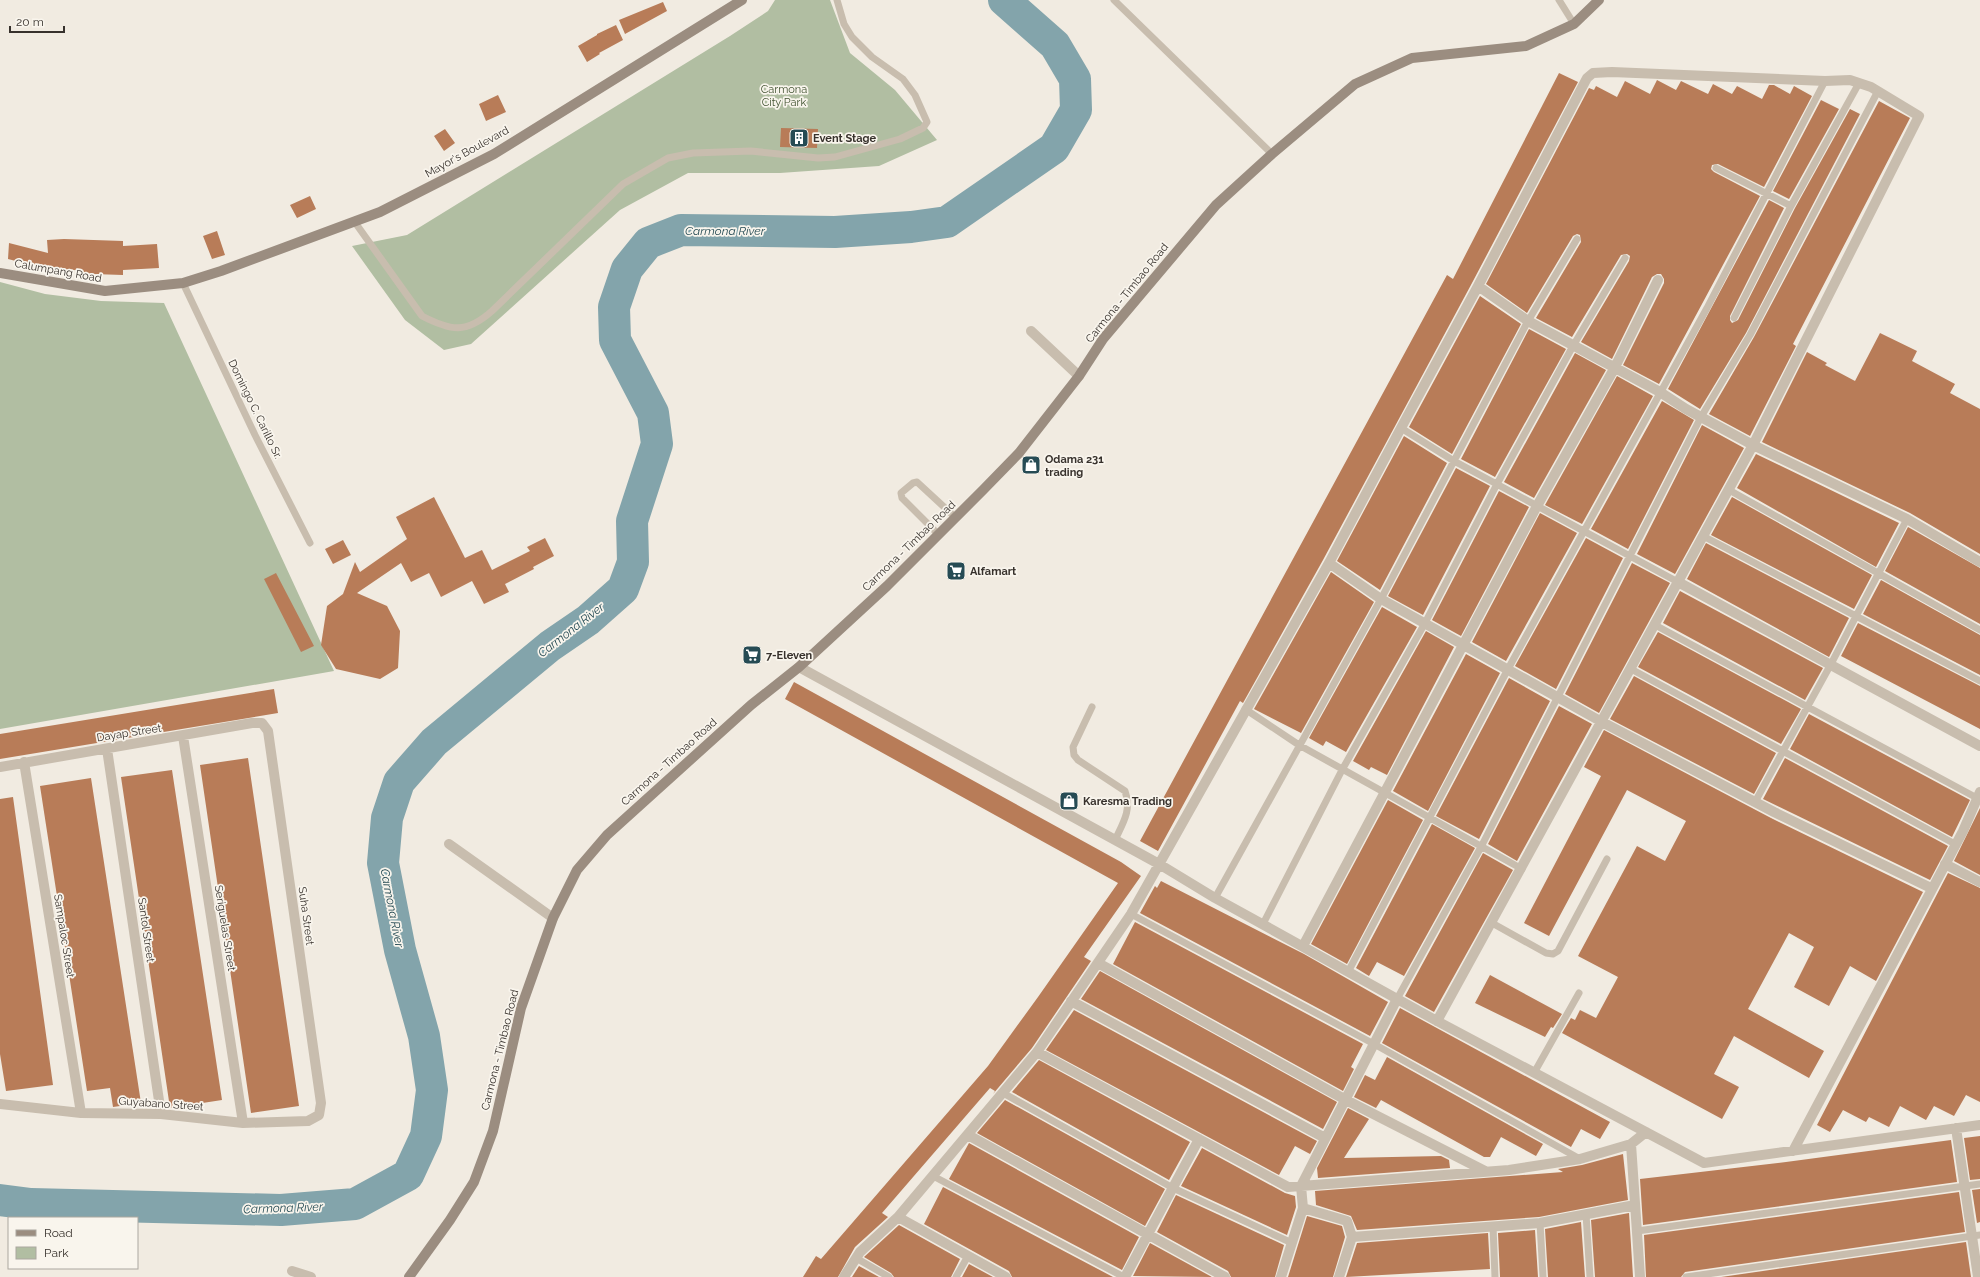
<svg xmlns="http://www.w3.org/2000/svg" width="1980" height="1277" font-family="Raleway,sans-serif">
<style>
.green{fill:#b1bea2}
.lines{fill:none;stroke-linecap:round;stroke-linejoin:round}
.river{stroke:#83a4ab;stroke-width:32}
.building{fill:#b87c58}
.service{stroke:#c8bdae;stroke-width:7}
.minor{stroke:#c8bdae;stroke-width:10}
.secondary{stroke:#9b8d80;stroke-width:10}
.labels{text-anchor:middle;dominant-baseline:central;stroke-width:3.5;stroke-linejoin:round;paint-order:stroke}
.park-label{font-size:11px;fill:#425332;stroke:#f9f5ed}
.poi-label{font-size:11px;font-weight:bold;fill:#37312c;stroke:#f9f5ed;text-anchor:start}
.street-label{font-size:11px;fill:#37312c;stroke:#f9f5ed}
.water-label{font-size:12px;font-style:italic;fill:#264b54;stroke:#f9f5ed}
</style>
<rect width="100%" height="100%" fill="#f1ebe1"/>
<!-- green -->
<path class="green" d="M775,0H830L850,53L895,90L937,140L879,166L780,173H688L620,210L471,344L444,350L405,320L352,246L407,235L730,36L768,11Z
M0,282L45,294L101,301L164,303L334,671L0,729Z"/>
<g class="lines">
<!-- river -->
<path class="river" d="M0,1200L31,1204L281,1210L355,1204L408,1175L426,1136L432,1090L424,1036L400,950L383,863L387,818L399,782L434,742L550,646L588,620L623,589L633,562L632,521L657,444L653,413L615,340L614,307L627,269L648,243L681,230L835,232L911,227L947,222L1054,148L1076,110L1075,79L1055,45L1004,0"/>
</g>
<!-- building -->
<path class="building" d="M663,2L667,11L625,34L619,20Z
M616,25L623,40L599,53L600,54L587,62L578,46L597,35V34Z
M1559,73L1578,82L1472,283L1323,560L1243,703L1240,701L1158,851L1140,841L1447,275L1453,279Z
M1657,80L1676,90L1681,81L1683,82L1708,94L1713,84L1732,94L1737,86L1762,99L1769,85H1774L1790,94L1794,86L1812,96L1764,187L1718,164L1712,165L1711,169L1714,172L1760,196L1659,384L1623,365L1664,283V279L1661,274H1657L1652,277L1612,359L1581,342L1629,261L1630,256L1627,254L1621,255L1572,337L1536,318L1581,242L1580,235L1577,234L1573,236L1527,313L1486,284L1589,88L1594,90L1596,86L1617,97L1625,81L1650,94Z
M498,95L506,112L486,121L479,104Z
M1821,100L1839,109L1789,199L1773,191Z
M1879,101L1910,118L1793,344L1796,346L1750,436L1709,414L1754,337Z
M1850,109L1860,114L1746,333L1700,409L1668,389L1769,200L1784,208L1730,316V320L1732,323L1738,320L1795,208Z
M781,128L818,129L817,148L780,147Z
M445,129L455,143L444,151L434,136Z
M310,196L316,209L297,218L290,205Z
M217,231L225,255L212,259L203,236Z
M64,239L123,241V246L157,244L159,268L123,270V275L93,274L94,276H76V270L54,271L8,259L9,243L48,253L47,240Z
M1480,296L1521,324L1452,454L1409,427Z
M1529,329L1566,349L1495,477L1461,459Z
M1880,333L1917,351L1912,361L1955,384L1950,393L1980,409V554L1910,513L1762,442L1807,352L1827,363L1825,365L1855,381Z
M1575,353L1606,370L1534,498L1504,482Z
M1617,376L1653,396L1582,524L1545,505Z
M1662,401L1694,420L1628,549L1591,529Z
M1702,425L1744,448L1675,574L1637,554Z
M1404,436L1447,463L1380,590L1337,561Z
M1756,454L1899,523L1876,567L1737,488Z
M1456,468L1490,486L1423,615L1388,596Z
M1499,491L1529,507L1461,636L1432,620Z
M434,497L465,558L482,550L492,570L530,551L527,547L545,538L554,556L533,567L534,569L505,584L509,592L484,604L472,581L441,597L429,573L411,582L401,563L357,593L387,606L400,631L398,668L380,679L336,669L321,645L327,606L343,594L355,562L360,572L407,539L396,517Z
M1732,497L1872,575L1854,609L1711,535Z
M1540,513L1577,533L1506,661L1472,642Z
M1908,527L1980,568V624L1885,571Z
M1586,538L1623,558L1556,689L1515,666Z
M343,540L351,555L333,564L325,549Z
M1706,543L1849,618L1829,657L1687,579Z
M1632,563L1670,583L1599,713L1565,694Z
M1331,572L1374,602L1301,733L1254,709Z
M276,573L314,646L301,652L264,579Z
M1881,580L1980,635V675L1863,614Z
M1680,591L1823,668L1805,700L1663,623Z
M1382,607L1417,627L1346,752L1326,741L1323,746L1309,738Z
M1858,623L1980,686V729L1841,656Z
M1426,631L1454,647L1387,775L1371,767L1369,770L1353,761Z
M1658,632L1801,709L1781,744L1638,667Z
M1466,654L1500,673L1428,811L1393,791Z
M1634,676L1776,753L1754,794L1610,719Z
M1509,678L1550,701L1479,839L1436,816Z
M794,682L1121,862L1141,876L1084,957L1091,961L1032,1048L993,1094L995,1091L990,1088L882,1213L888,1217L855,1247L838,1277H803L816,1256L821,1259L988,1066L1038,997L1118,883L785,699Z
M274,689L278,713L0,759V734Z
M1559,706L1592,724L1517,861L1488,844Z
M1809,714L1970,800L1952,837L1790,749Z
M1604,730L1771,818L1923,892L1876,981L1850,966L1829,1006L1794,987L1814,947L1789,933L1748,1009L1824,1051L1809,1078L1734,1036L1714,1074L1739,1087L1722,1119L1562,1033L1571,1018L1575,1020L1580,1010L1596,1018L1618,977L1578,956L1637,846L1665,861L1686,821L1627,790L1549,936L1524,923L1601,776L1584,767Z
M248,758L299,1106L251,1113L200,765Z
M1785,758L1948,846L1930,880L1763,799Z
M172,770L222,1100L170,1108L121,777Z
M91,778L141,1103L113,1107L110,1088L87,1091L40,786Z
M13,797L53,1085L6,1091L0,1054V799Z
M1388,800L1423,820L1347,964L1311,944Z
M1980,808V875L1954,861Z
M1432,824L1475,848L1404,976L1377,962L1369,976L1356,968Z
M1483,853L1513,870L1434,1012L1405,996Z
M1948,873L1980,888V1102L1966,1095L1954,1116L1934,1106L1926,1120L1900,1106L1889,1127L1869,1117L1866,1122L1843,1110L1830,1132L1817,1125Z
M1161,881L1304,954L1388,1002L1370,1036L1140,913L1155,886L1157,888Z
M1135,922L1363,1044L1351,1067L1354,1069L1343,1091L1113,964Z
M1100,971L1337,1102L1323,1129L1081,999Z
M1490,975L1562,1014L1553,1028L1551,1027L1545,1037L1475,1003Z
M1400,1008L1610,1122L1600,1139L1581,1129L1571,1147L1382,1043Z
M1074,1010L1317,1141L1310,1154L1295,1146L1279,1175L1046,1050Z
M1387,1057L1543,1144L1536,1156L1501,1137L1490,1157H1484L1381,1100L1376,1108L1354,1097L1365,1075L1375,1080Z
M1039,1060L1190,1142L1169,1180L1012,1092Z
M1005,1100L1165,1189L1145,1226L977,1133Z
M1348,1108L1369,1119L1344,1158L1441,1156L1449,1160L1450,1168L1318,1178L1317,1168Z
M1980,1136V1179L1970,1180L1964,1138Z
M1951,1140L1957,1182L1643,1225L1640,1179L1786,1162Z
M969,1143L1139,1237L1122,1270L949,1179Z
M1202,1148L1285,1193L1295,1196L1296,1207L1287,1235L1181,1186Z
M1623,1154L1628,1200L1539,1217L1357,1230L1351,1216L1316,1205L1315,1191L1563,1172L1558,1169L1582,1165Z
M943,1187L1113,1277H1012L1009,1271L924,1224Z
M1980,1189V1222L1977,1223L1972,1190Z
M1959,1192L1965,1232L1685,1272L1681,1277H1646L1644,1235Z
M1176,1195L1284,1245L1275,1277H1231L1228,1271L1157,1232Z
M1629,1213L1633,1277H1595L1591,1220Z
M1307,1216L1342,1226L1345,1237L1333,1277H1288Z
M1581,1222L1585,1277H1548L1545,1229Z
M899,1225L960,1259L951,1277H894L891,1273L864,1257Z
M1535,1230L1538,1277H1500L1498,1233Z
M1488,1233L1490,1269L1346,1277L1357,1243Z
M1966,1242L1971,1277H1721Z
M1150,1243L1212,1277L1133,1276Z
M969,1264L993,1277H962Z
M859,1266L879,1277H852Z"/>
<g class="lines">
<!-- service -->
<path class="service" d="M1114,0L1272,154
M1559,0L1574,24
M1716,168L1791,206
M354,221L422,316C451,331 466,334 492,311L623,184L668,158L693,153L751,151L818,158L835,157L900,139L923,128L927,122L915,95L903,79L872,57L852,37L844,24L837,0
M183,283L255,435L310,543
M1734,318L1791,206L1859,83
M1401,428L1454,461L1678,582
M1729,490L1980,630
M939,535L902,498L901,493L913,483L917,482L956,518
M1703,536L1980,681
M1655,625L1977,798
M1631,669L1955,844
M1092,707L1073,747L1074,755L1078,760L1125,791C1132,810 1123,823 1115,840
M1245,709L1299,745L1522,869
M1755,802L1831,664L1907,519
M1215,898L1381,599L1528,321L1577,239
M1131,914L1374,1044L1580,1159
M1492,923L1546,953L1553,954L1558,951L1607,859
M1263,924L1342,770L1425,623L1497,484L1573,346L1625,258
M1348,972L1508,669L1707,308L1825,81
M1397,999L1481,847L1701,417L1750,335L1878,91
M1534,1073L1579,993
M1003,1093L1173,1188L1292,1243
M933,1176L1124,1277
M1586,1214L1590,1277
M1540,1223L1543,1277
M1493,1226L1495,1277
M1637,1231L1980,1184
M856,1258L889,1277
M956,1277L968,1256
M1686,1277L1980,1235"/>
<!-- minor -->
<path class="minor" d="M1478,286L1528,321L1660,392L1686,409L1753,445L1907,519L1980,562
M1031,331L1079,376
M1329,563L1381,599L1602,722L1774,812L1931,888
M1678,582L1980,746
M799,667L1159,864L1215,898L1437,1021L1704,1163L1980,1125
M183,736L243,1123
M107,749L161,1114
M24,762L81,1113
M0,767L252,723H262L268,731L321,1103L319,1115L308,1121L243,1123L161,1114L81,1113L0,1104
M449,844L553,918
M1945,864L1980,882
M1303,946L1537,506L1614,369L1658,280
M1098,963L1346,1100L1485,1171
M1071,1001L1325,1138
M1037,1052L1288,1187L1509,1170L1580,1159L1631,1144L1646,1132
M1956,1128L1978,1277
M968,1135L1225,1277
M1631,1144L1640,1277
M1793,1151L1963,831L1980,792
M1303,1208L1347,1221L1352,1237L1339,1277
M898,1217L1006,1277
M1352,1237L1540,1223L1635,1205
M292,1271L311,1277
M844,1277L860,1252L898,1217L1037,1052L1131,914L1329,563L1401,428L1478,286L1587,78L1593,73L1612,72L1825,81L1850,80L1871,87L1919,116L1753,445L1437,1021
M1125,1277L1199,1139
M1281,1277L1303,1208L1301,1186L1397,999"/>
<!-- secondary -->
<path class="secondary" d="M0,273L105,291L183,283L221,271L380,212L494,154L742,0
M409,1277L450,1220L474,1182L493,1131L521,1008L553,918L577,870L607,835L751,705L799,667L887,586L983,490L1019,453L1079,376L1103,339L1216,205L1272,154L1355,84L1412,58L1526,46L1574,24L1599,0"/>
</g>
<!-- icons -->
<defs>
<symbol id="building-square" viewBox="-11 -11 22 22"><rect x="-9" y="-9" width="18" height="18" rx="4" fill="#264b54" stroke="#f9f5ed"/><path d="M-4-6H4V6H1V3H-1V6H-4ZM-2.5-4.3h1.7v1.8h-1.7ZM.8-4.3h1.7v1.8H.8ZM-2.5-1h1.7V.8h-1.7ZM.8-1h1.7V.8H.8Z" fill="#fff"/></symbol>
<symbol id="shop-square" viewBox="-11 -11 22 22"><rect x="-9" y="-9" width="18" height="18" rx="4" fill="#264b54" stroke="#f9f5ed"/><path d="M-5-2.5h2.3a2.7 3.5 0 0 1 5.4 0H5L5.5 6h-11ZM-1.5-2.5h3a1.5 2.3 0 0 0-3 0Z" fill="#fff"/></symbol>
<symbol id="supermarket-square" viewBox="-11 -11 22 22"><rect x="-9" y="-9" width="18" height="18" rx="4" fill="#264b54" stroke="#f9f5ed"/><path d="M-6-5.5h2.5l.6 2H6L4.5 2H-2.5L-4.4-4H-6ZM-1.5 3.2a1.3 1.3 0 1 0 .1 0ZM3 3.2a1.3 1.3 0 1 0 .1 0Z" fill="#fff"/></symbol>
</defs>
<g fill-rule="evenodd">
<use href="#building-square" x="788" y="127" width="22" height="22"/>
<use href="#shop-square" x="1020" y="454" width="22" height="22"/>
<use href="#supermarket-square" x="945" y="560" width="22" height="22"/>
<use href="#supermarket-square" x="741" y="644" width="22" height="22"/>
<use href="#shop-square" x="1058" y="790" width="22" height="22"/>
</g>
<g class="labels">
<!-- park labels -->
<g class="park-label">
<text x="784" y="89">Carmona<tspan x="784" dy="13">City Park</tspan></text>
</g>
<!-- poi labels -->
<g class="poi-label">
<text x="813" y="138">Event Stage</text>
<text x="1045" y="459">Odama 231<tspan x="1045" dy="13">trading</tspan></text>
<text x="970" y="571">Alfamart</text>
<text x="766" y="655">7-Eleven</text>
<text x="1083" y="801">Karesma Trading</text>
</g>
<!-- street labels -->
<g class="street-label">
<text transform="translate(467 152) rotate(-29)">Mayor's Boulevard</text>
<text transform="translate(58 271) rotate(10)">Calumpang Road</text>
<text transform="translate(1127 293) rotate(-51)">Carmona - Timbao Road</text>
<text transform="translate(255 409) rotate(64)">Domingo C. Carillo Sr.</text>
<text transform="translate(909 546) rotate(-44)">Carmona - Timbao Road</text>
<text transform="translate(129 733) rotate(-9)">Dayap Street</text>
<text transform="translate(669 762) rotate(-42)">Carmona - Timbao Road</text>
<text transform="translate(306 916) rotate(82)">Suha Street</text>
<text transform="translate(225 928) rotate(81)">Seriguelas Street</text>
<text transform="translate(146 930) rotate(82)">Santol Street</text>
<text transform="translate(64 936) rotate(81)">Sampaloc Street</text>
<text transform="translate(500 1050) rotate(-76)">Carmona - Timbao Road</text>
<text transform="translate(161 1104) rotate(4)">Guyabano Street</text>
</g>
<!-- water labels -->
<g class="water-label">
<text x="725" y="231">Carmona River</text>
<text transform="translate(571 630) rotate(-38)">Carmona River</text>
<text transform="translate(392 908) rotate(79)">Carmona River</text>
<text transform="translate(283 1208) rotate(-2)">Carmona River</text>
</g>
</g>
<!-- legend -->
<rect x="8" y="1217" width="130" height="52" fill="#f9f5ed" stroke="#aba7a0"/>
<rect x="16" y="1230" width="20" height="6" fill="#9b8d80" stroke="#aba7a0"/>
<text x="44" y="1237" font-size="12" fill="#37312c">Road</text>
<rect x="16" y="1247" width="20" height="12" fill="#b1bea2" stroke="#aba7a0"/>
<text x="44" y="1257" font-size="12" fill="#37312c">Park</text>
<!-- scale -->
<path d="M10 26v6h54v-6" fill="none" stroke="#37312c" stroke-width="2"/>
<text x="16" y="26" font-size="12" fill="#37312c" stroke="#f9f5ed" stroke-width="3" paint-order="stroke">20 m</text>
</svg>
